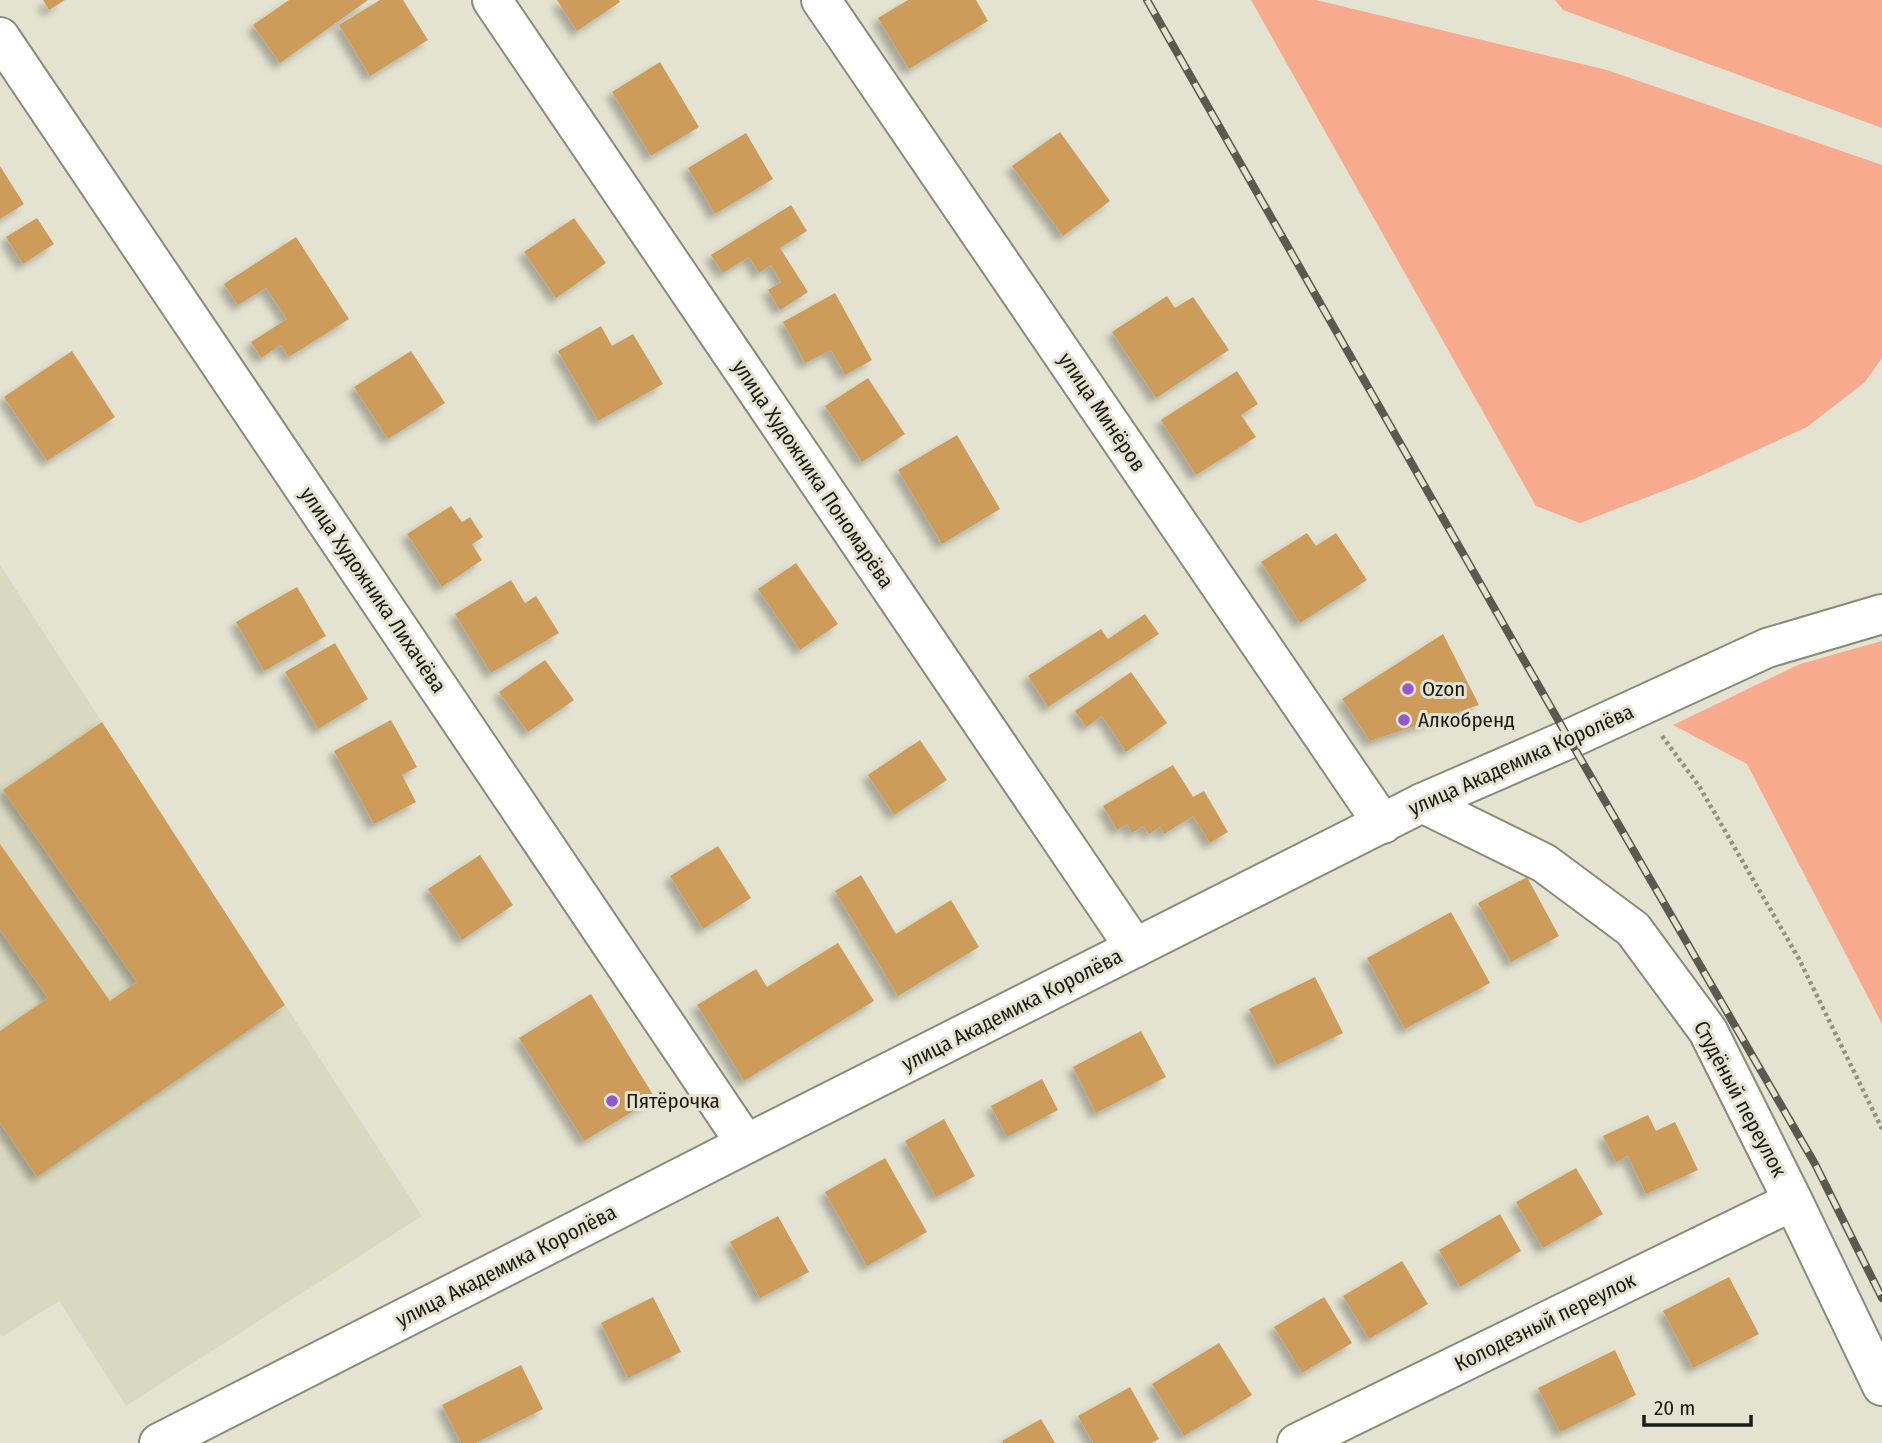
<svg xmlns="http://www.w3.org/2000/svg" width="1882" height="1443" font-family="'Fira Sans Condensed',sans-serif">
<style>
.built{fill:#d9d8c0}
.green{fill:#f7aa8d}
.building{fill:#cd9c5a;filter:url(#shadow)}
.lines{fill:none;stroke-linecap:round;stroke-linejoin:round}
.minor-casing{stroke:#8b8b7a;stroke-width:42}
.tertiary-casing{stroke:#8b8b7a;stroke-width:42}
.path{stroke:#939385;stroke-width:4.5;stroke-dasharray:3.5 3.5;stroke-linecap:butt}
.minor{stroke:#fff;stroke-width:38}
.tertiary{stroke:#fff;stroke-width:38}
.rail-casing{stroke:#5a5a50;stroke-width:8}
.rail{stroke:#e4e3d1;stroke-width:5;stroke-dasharray:16;stroke-linecap:butt}
.poi-dot{fill:#9357ce;stroke:#e4e3d1;stroke-width:2.5}
.labels{text-anchor:middle;dominant-baseline:central;stroke-width:6;stroke-linejoin:round;paint-order:stroke}
.street-label{font-size:21px;fill:#1a1a14;stroke:#e4e3d1}
.poi-label{font-size:21px;fill:#1a1a14;stroke:#e4e3d1;text-anchor:start}
</style>
<defs>
<filter id="shadow"><feDropShadow dx="-6" dy="6" stdDeviation="3.5" flood-color="#0004"/></filter>
</defs>
<rect width="100%" height="100%" fill="#e4e3d1"/>
<!-- built -->
<path class="built" d="M0,565L422,1216L126,1406L59,1301L2,1337L0,1334Z"/>
<!-- green -->
<path class="green" d="M1251,0H1316L1607,70L1882,165V358L1865,382L1807,427L1694,479L1580,523L1536,506Z
M1555,0H1882V128L1563,10Z
M1882,641V1024L1747,764L1673,725L1800,664Z"/>
<!-- building -->
<path class="building" d="M43,0H65L49,10Z
M289,0H368L280,63L253,25Z
M380,0H403L428,40L370,76L339,25Z
M557,0H619L620,2L577,31Z
M908,0H976L988,21L909,69L878,18Z
M660,62L699,127L651,156L612,92Z
M1060,132L1110,201L1063,236L1012,166Z
M746,133L773,179L715,214L688,168Z
M0,166L24,204L0,219Z
M791,205L807,231L780,248L808,292L780,310L768,290L781,282L771,265L759,273L749,257L723,273L711,255Z
M37,218L54,244L23,264L6,237Z
M574,218L606,263L556,298L524,252Z
M296,237L349,319L289,357L281,345L261,358L251,342L287,319L266,288L238,305L224,284Z
M835,293L872,360L845,375L831,350L805,363L783,322Z
M1167,296L1175,308L1193,297L1229,350L1156,398L1112,332Z
M601,326L612,346L633,334L663,384L598,421L558,351Z
M72,351L115,417L47,461L4,397Z
M411,351L445,403L388,439L354,387Z
M1237,371L1258,404L1241,415L1256,437L1196,475L1161,420Z
M868,378L905,434L862,462L825,406Z
M957,435L1000,509L942,544L898,470Z
M451,506L462,522L470,517L483,537L472,544L482,560L442,587L407,534Z
M1307,533L1316,546L1336,533L1367,580L1300,623L1261,562Z
M796,563L838,624L800,650L758,589Z
M511,580L525,603L536,596L559,633L491,673L455,614Z
M297,587L326,636L264,671L236,622Z
M1145,614L1159,634L1048,707L1028,676L1101,629L1108,639Z
M1443,634L1479,705L1370,741L1342,699Z
M335,643L368,699L318,729L285,672Z
M545,660L574,700L528,732L499,692Z
M1131,672L1167,723L1126,752L1102,716L1086,727L1075,711Z
M391,720L417,767L402,775L416,802L374,824L334,751Z
M102,722L285,1005L37,1177L0,1123V1031L48,998L0,930V844L110,1001L137,982L3,790Z
M920,740L947,780L894,815L868,775Z
M1173,765L1193,797L1204,791L1228,832L1210,843L1193,816L1164,834L1160,827L1149,834L1143,826L1132,833L1127,824L1117,830L1103,806Z
M718,846L751,898L703,929L670,876Z
M480,855L513,905L462,940L428,889Z
M861,875L896,934L951,900L979,947L898,996L835,891Z
M1527,877L1559,936L1511,962L1478,903Z
M1451,912L1490,983L1405,1029L1367,958Z
M838,943L874,1001L744,1081L697,1005L756,969L767,987Z
M1315,977L1343,1033L1277,1065L1249,1009Z
M591,994L655,1098L584,1141L519,1038Z
M1141,1031L1166,1077L1096,1113L1073,1067Z
M1042,1079L1058,1110L1007,1137L991,1106Z
M1648,1115L1656,1131L1675,1122L1698,1170L1646,1194L1628,1156L1616,1162L1603,1136Z
M944,1119L975,1176L936,1197L905,1141Z
M885,1158L927,1232L867,1266L825,1192Z
M1576,1168L1603,1214L1543,1248L1516,1202Z
M1500,1214L1521,1251L1460,1287L1439,1250Z
M778,1216L809,1272L760,1298L730,1242Z
M1402,1261L1428,1304L1369,1339L1343,1296Z
M1729,1277L1759,1334L1693,1368L1663,1311Z
M653,1297L681,1352L628,1378L601,1323Z
M1324,1297L1352,1343L1302,1373L1274,1327Z
M1219,1343L1252,1395L1184,1436L1152,1384Z
M1615,1350L1636,1395L1560,1432L1538,1388Z
M521,1365L543,1409L476,1443H461L442,1405Z
M1130,1387L1159,1439L1152,1443H1093L1078,1416Z
M1041,1419L1055,1443H1003L1002,1441Z"/>
<g class="lines">
<defs>
<path id="minor" d="M492,0L1135,948
M821,0L1383,824
M0,37L746,1144
M1422,803L1544,863L1633,929L1708,1031L1793,1201L1882,1386
M1297,1443L1793,1201"/>
<path id="tertiary" d="M159,1443L746,1144L1422,803L1569,739L1767,648L1882,614"/>
</defs>
<!-- minor casing -->
<use href="#minor" class="minor-casing"/>
<!-- tertiary casing -->
<use href="#tertiary" class="tertiary-casing"/>
<!-- path -->
<path class="path" d="M1662,736L1699,786L1799,959L1882,1129"/>
<!-- minor -->
<use href="#minor" class="minor"/>
<!-- tertiary -->
<use href="#tertiary" class="tertiary"/>
<defs>
<path id="rail" d="M1147,0L1569,739L1815,1164L1882,1298"/>
</defs>
<!-- rail casing -->
<use href="#rail" class="rail-casing"/>
<!-- rail -->
<use href="#rail" class="rail"/>
</g>
<!-- markers -->
<g class="poi-dot">
<circle cx="1408" cy="689" r="7"/>
<circle cx="1404" cy="720" r="7"/>
<circle cx="612" cy="1101" r="7"/>
</g>
<g class="labels">
<!-- street labels -->
<g class="street-label">
<text transform="translate(1102 412) rotate(56)">улица Минёров</text>
<text transform="translate(813 474) rotate(56)">улица Художника Пономарёва</text>
<text transform="translate(373 590) rotate(56)">улица Художника Лихачёва</text>
<text transform="translate(1521 760) rotate(-24)">улица Академика Королёва</text>
<text transform="translate(1012 1010) rotate(-27)">улица Академика Королёва</text>
<text transform="translate(1740 1099) rotate(62)">Студёный переулок</text>
<text transform="translate(506 1266) rotate(-27)">улица Академика Королёва</text>
<text transform="translate(1545 1322) rotate(-26)">Колодезный переулок</text>
</g>
<!-- poi labels -->
<g class="poi-label">
<text x="1422" y="689">Ozon</text>
<text x="1418" y="720">Алкобренд</text>
<text x="626" y="1101">Пятёрочка</text>
</g>
</g>
<!-- scale -->
<path d="M1644 1415v10h107v-10" fill="none" stroke="#1a1a14" stroke-width="3.5"/>
<text x="1654" y="1415" font-size="21" fill="#1a1a14" stroke="#e4e3d1" stroke-width="5" paint-order="stroke">20 m</text>
</svg>
